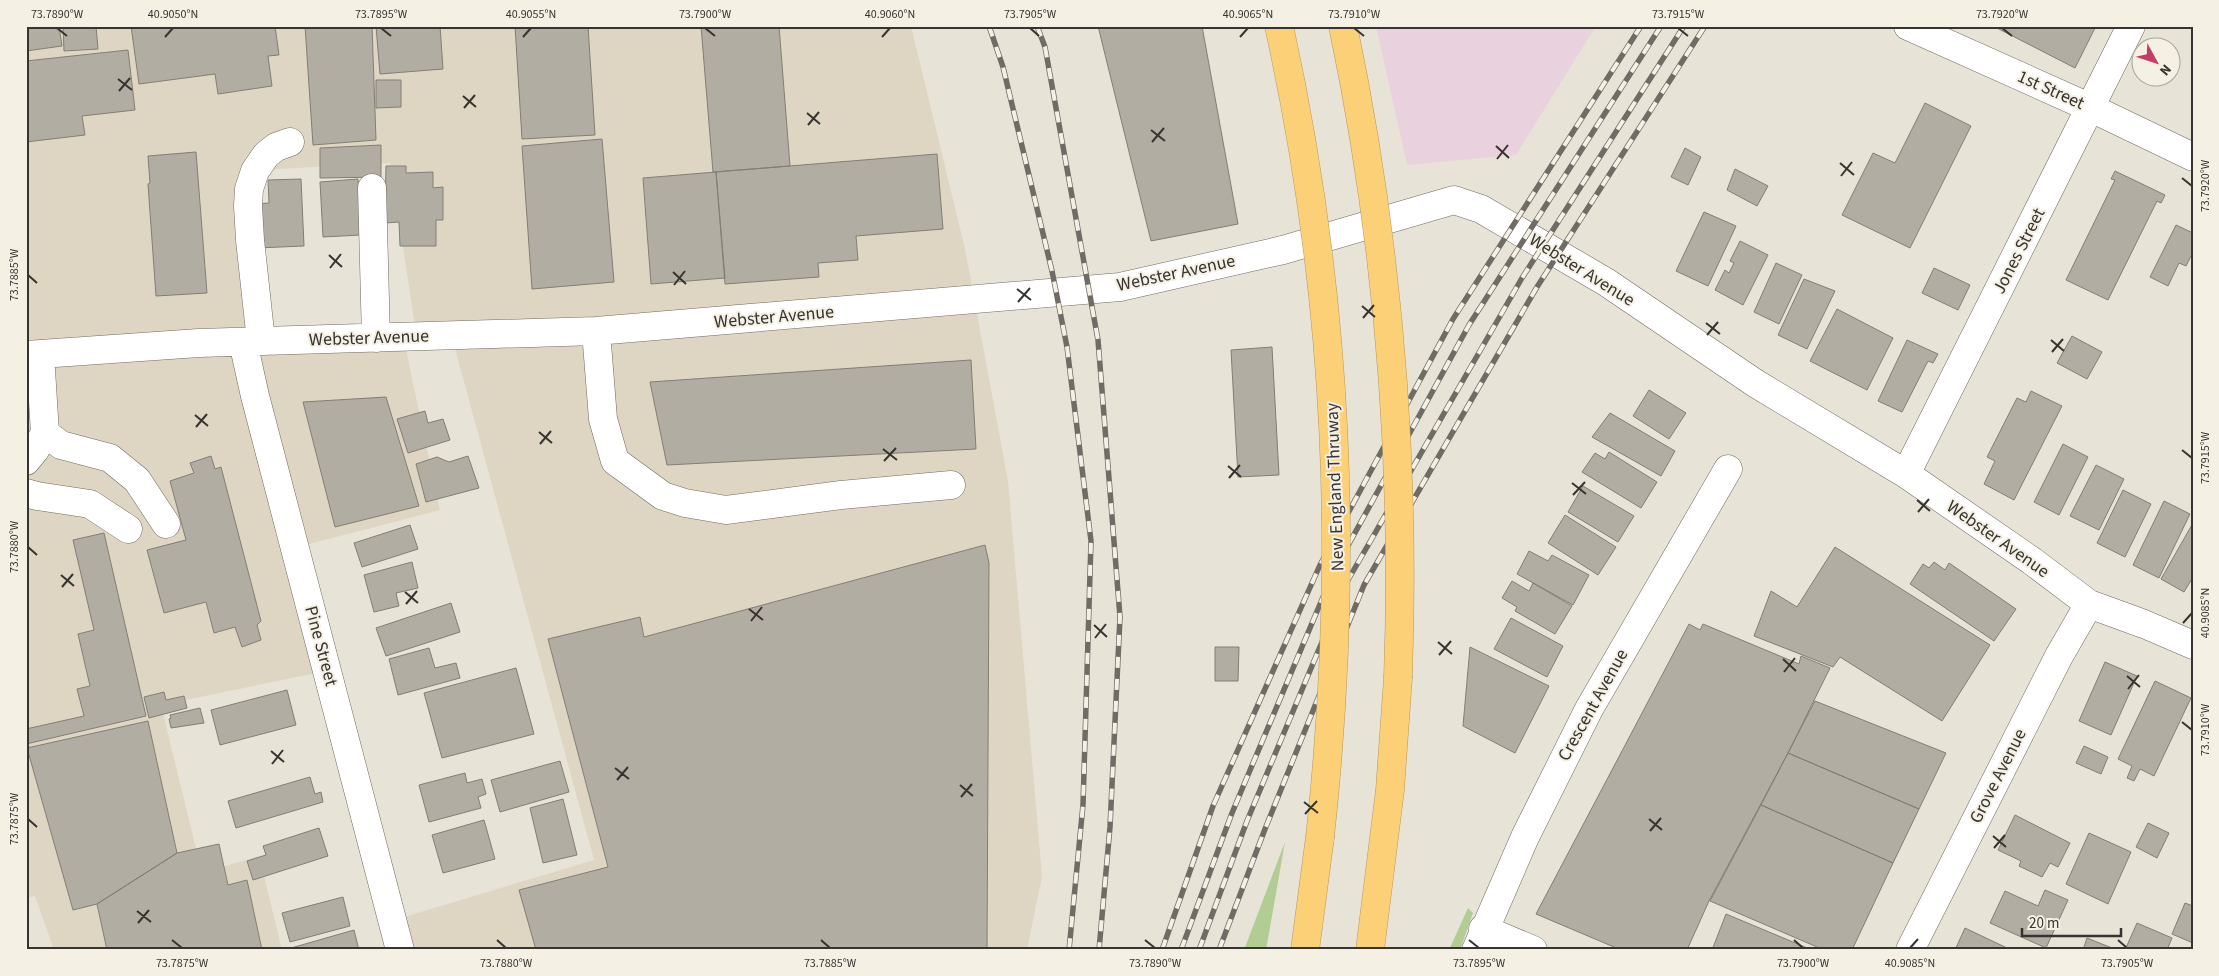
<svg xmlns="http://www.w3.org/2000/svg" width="2219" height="976" font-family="'Source Sans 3',sans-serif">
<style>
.built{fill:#ded6c3}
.industrial{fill:#e9d2dd}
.green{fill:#b1cd94}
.building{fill:#b2ada2;stroke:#837e74}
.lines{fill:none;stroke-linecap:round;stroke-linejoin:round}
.minor-casing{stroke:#6f6b60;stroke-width:29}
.highway-casing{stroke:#b7995e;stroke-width:29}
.minor{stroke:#fff;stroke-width:28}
.highway{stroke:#fcd077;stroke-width:28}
.rail-casing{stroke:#6f6c65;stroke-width:5.5}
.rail{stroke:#f5f0e4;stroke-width:4;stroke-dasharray:11;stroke-linecap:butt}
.highway-bridge-casing{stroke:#b7995e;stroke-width:29;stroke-linecap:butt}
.highway-bridge{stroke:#fcd077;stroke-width:28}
.ticks{fill:none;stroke:#363430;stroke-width:2}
.labels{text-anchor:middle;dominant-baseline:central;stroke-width:4;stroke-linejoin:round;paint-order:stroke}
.street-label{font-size:18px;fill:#363430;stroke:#f5f0e4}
.neatline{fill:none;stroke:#363430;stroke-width:2}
.ticks-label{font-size:12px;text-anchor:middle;fill:#363430}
</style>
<rect width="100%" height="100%" fill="#e8e3d7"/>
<!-- built -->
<path class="built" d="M26,26H911L965,249L1008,481L1042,876L1027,950H414L404,917L594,860L454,345H418L390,163L260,170L268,347L405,345L440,510L286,550L321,672L161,705L202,873L259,856L282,950H54L35,896L26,898Z"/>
<!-- industrial -->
<path class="industrial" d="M1376,26H1596L1516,155L1407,165Z"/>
<!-- green -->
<path class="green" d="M1285,842L1266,950H1244Z
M1468,908L1473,913L1460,950H1449Z"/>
<!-- building -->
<path class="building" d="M26,26H59L62,46L26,51Z
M63,26H96L98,49L64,51Z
M131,26H275L279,55L268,56L272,86L218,94L215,74L139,84Z
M305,26H372L376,140L313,145Z
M376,26H440L443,69L380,74Z
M515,26H588L595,135L522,139Z
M701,26H779L790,166L713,172Z
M1098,26H1202L1238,224L1151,241Z
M1993,26H2096L2075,68Z
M128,50L135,110L82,116L85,135L26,142V61Z
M376,80H401V107L376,108Z
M1925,103L1971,126L1910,248L1842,215L1873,153L1895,163Z
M602,139L614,282L532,289L522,146Z
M381,145V177L320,178V148Z
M1685,148L1701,157L1688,185L1671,177Z
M196,152L207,293L156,296L148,184L150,183L148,156Z
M937,154L943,229L856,236L858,260L818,263L819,277L725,284L716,172Z
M386,166H406V173L433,172V188L443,187V220H436V246H400L399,222L385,223Z
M1735,169L1768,186L1757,206L1727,190Z
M2115,171L2165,195L2161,203L2157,201L2108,300L2066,280L2115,180L2111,179Z
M716,172L725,278L651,284L643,178Z
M301,179L304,246L257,248L256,204L269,203L268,180Z
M358,179L361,235L323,237L320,182Z
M1704,212L1736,226L1708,286L1676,271Z
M2176,225L2193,233V252L2186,266L2179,263L2168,286L2150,277Z
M1740,241L1768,255L1743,305L1715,290L1725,270L1729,273L1734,263L1730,261Z
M1776,263L1802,275L1779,324L1754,312Z
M1934,268L1970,285L1958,310L1922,293Z
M1804,279L1835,291L1807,349L1778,335Z
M1837,309L1893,338L1867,390L1810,361Z
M2072,336L2102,352L2087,379L2057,363Z
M1907,340L1938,354L1933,363L1928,361L1902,412L1878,401Z
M1272,347L1279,475L1238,477L1231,350Z
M971,360L976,449L667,465L650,382Z
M1649,390L1686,413L1669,439L1633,416Z
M2031,391L2062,406L2014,500L1984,484L1995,461L1987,457L2017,398L2026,402Z
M386,397L419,506L335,527L303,402Z
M425,411L428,423L443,419L450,440L408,453L397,419Z
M1610,413L1675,451L1661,476L1592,437Z
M2063,444L2088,457L2059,515L2034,502Z
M1609,452L1657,482L1641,508L1582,472L1595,453L1605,459Z
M211,456L215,469L221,467L261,621L257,625L261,640L242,647L235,627L214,633L206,602L164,613L147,550L186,540L170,481L194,473L190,463Z
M468,456L479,488L426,502L416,464L437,457L449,462Z
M2096,465L2124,479L2099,530L2070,516Z
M1583,486L1634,516L1618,542L1568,512Z
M2123,490L2151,504L2125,557L2097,543Z
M2164,501L2190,514L2159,578L2133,565Z
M1565,515L1616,547L1598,575L1548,543Z
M2193,523V577L2184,592L2161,579Z
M410,525L418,549L362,567L354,543Z
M104,533L146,716L26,744V729L84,716L77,689L90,686L78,634L94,630L73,540Z
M985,545L989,563L987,950H536L519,890L608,867L548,639L640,617L644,637Z
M1835,547L1990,645L1942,721L1840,657L1833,667L1754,636L1771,591L1797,607Z
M1529,551L1548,561L1552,555L1589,575L1573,605L1517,574Z
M412,562L418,588L396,593L399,606L374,612L364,575Z
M1934,562L1945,570L1949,563L2016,609L1994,641L1910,584L1923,564L1929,568Z
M1512,581L1529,591L1533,583L1572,606L1555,634L1515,611L1517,607L1502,598Z
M451,603L460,632L386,656L376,628Z
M1511,618L1563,646L1547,677L1494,649Z
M1689,624L1700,630L1703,624L1799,664L1801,656L1830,668L1788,753L1709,901L1687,950H1621L1536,914Z
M1215,647H1239L1238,681H1215Z
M1470,647L1549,686L1515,753L1463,726Z
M429,648L435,668L456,663L460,678L398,695L389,659Z
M2105,662L2137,676L2111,735L2079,721Z
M516,668L534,734L442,758L424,693Z
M2155,681L2191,698L2154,776L2140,769L2134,781L2127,778L2132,766L2118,759Z
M287,690L296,725L220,745L211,710Z
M164,692L166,700L184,696L187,708L149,718L144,697Z
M1815,701L1946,753L1919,809L1788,753Z
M200,708L204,723L171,728L169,719L171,718L170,715Z
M148,721L177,853L97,904L73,910L27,748Z
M2084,746L2108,757L2101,774L2076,763Z
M1788,753L1919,809L1893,863L1761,805Z
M560,761L569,792L500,812L491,780Z
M465,773L467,783L482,779L486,794L478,797L481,808L429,822L419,785Z
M310,777L315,794L321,792L323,802L236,828L228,801Z
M563,799L577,855L543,863L530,808Z
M1761,805L1893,863L1852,950H1824L1710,901Z
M2015,815L2070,843L2058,867L2050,863L2042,877L2019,866L2021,861L1998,850Z
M484,820L495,859L443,873L432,835Z
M2148,823L2169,833L2157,858L2136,847Z
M319,828L328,856L253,880L247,861L266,855L263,846Z
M2089,833L2131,852L2108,904L2066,884Z
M219,844L228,885L247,880L262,950H107L97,904L177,853Z
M2045,890L2068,900L2046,948L1990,923L2005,891L2038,906Z
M343,897L350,926L290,942L282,913Z
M2185,903L2193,906V943L2172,934Z
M1726,914L1812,950H1712Z
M2137,923L2172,938L2167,950H2125Z
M1965,928L2007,948L2006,950H1955Z
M354,930L359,950H284Z
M2087,938L2117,950H2083Z"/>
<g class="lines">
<defs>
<path id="minor" d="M1908,26L2091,108L2193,157
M372,188L376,338
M596,331L603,419L615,461L663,496L685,503L726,510L841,495L951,485
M261,341L250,240L248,206L249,189L255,171L266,155L276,147L290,142
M243,342L255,396L400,950
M26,355L199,343L596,331L1120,287L1283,250L1454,200L1481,209L1606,282L1755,383L1906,474L2032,561L2089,604L2144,624L2193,645
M45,433L61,445L110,458L137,480L166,524
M26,461L35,450L45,433L40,354
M1906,474L2131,26
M26,493L37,496L90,504L128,529
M1483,929L1533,950
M1476,950L1525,837L1589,709L1728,469
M1910,950L2059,656L2089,604"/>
<path id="highway" d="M1305,950L1320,837
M1370,950L1390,790L1398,678"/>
</defs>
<!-- minor casing -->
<use href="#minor" class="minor-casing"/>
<!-- highway casing -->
<use href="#highway" class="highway-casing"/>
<!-- minor -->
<use href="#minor" class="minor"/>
<!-- highway -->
<use href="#highway" class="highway"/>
<defs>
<path id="rail" d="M989,26L1003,67L1052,271L1067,347L1091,541L1083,805L1069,950
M1037,26L1045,47L1098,340L1120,617L1110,827L1099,950
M1162,950L1213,806L1320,565L1453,319L1641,26
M1181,950L1232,813L1334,571L1469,325L1661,26
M1199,950L1247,821L1348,580L1522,278L1684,26
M1219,950L1265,829L1364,585L1537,287L1705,26"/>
</defs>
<!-- rail casing -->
<use href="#rail" class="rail-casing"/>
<!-- rail -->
<use href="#rail" class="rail"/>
<defs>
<path id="highway-bridge" d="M1279,26C1339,298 1350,561 1320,837
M1343,26C1388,241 1406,459 1398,678"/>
</defs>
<!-- highway-bridge casing -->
<use href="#highway-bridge" class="highway-bridge-casing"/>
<!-- highway-bridge -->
<use href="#highway-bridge" class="highway-bridge"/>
</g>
<!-- ticks -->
<path class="ticks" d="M57,28L67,36M381,28L391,36M705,28L715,36M1030,28L1039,36M1354,28L1364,36M1678,28L1688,36M2002,28L2012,36M165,37L173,28M523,37L531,28M882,37L890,28M1240,37L1248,28M118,79L132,90M119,91L130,78M463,96L476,107M464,108L475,95M807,113L820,124M808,125L819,112M1151,130L1165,141M1152,142L1164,128M1496,146L1509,158M1497,159L1508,145M1840,163L1854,175M1841,176L1852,162M2182,178L2192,186M329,255L342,267M330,268L341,254M673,272L686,284M28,275L37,283M674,285L685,271M1017,289L1031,300M1018,302L1030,288M1362,306L1375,317M1363,318L1374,305M1706,323L1720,334M1707,335L1718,322M2051,340L2064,351M2052,352L2063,339M195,415L208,426M196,427L207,414M539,432L552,443M540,444L551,431M883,449L897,460M2182,450L2192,458M884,461L896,448M1228,466L1241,477M1229,478L1240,465M1572,483L1586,494M1573,495L1585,482M1917,500L1930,511M1918,512L1929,499M28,547L37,555M61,575L74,586M62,587L73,574M405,592L418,603M406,604L417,591M749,609L763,620M751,621L762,607M2183,623L2192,613M1094,625L1107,637M1095,638L1106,624M1438,642L1452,654M1439,655L1451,641M1783,659L1796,671M1784,672L1795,658M2127,676L2140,687M2128,689L2139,675M2182,722L2192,730M271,751L284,762M272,764L283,750M615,768L629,779M617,780L628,767M960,785L973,796M961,797L972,784M1304,802L1318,813M1305,814L1317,801M28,819L37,827M1649,819L1662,830M1650,831L1661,818M1993,836L2006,847M1994,848L2005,835M137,911L151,922M138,923L149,910M172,940L182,948M497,940L506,948M821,940L830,948M1145,940L1155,948M1469,940L1479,948M1794,940L1803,948M2118,940L2127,948M1910,948L1918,939"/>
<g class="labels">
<!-- street labels -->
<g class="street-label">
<text transform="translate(2051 90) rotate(24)">1st Street</text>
<text transform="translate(2019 251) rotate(-63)">Jones Street</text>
<text transform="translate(1582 270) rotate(32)">Webster Avenue</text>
<text transform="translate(1176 273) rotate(-12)">Webster Avenue</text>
<text transform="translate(774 317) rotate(-5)">Webster Avenue</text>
<text transform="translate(369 338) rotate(-2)">Webster Avenue</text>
<text transform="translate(1335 487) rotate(-92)">New England Thruway</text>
<text transform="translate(1998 539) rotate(35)">Webster Avenue</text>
<text transform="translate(321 646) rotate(75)">Pine Street</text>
<text transform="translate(1593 705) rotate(-61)">Crescent Avenue</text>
<text transform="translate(1998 776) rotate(-63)">Grove Avenue</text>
</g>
</g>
<!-- border -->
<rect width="2219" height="976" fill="none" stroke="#f5f0e4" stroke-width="55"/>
<!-- north arrow -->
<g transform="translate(2156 62) rotate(130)"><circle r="24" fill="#f5f0e4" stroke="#a9a59c"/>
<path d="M0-4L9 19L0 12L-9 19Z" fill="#c93b67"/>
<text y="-8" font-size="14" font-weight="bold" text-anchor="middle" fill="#363430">N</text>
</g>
<!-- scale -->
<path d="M2022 928v8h99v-8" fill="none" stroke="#363430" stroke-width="2.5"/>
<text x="2029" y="928" font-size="15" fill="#363430" stroke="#f5f0e4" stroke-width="4" paint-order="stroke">20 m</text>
<rect x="28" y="28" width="2164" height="920" class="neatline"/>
<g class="ticks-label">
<text x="57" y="18">73.7890°W</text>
<text x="173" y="18">40.9050°N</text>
<text x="381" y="18">73.7895°W</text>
<text x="531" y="18">40.9055°N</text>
<text x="705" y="18">73.7900°W</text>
<text x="890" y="18">40.9060°N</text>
<text x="1030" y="18">73.7905°W</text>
<text x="1248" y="18">40.9065°N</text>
<text x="1354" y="18">73.7910°W</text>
<text x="1678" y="18">73.7915°W</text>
<text x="2002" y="18">73.7920°W</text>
<text transform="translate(2205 186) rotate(-90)" y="4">73.7920°W</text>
<text transform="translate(14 275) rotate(-90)" y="4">73.7885°W</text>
<text transform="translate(2205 458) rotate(-90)" y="4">73.7915°W</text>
<text transform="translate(14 547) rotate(-90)" y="4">73.7880°W</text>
<text transform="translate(2205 613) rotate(-90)" y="4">40.9085°N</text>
<text transform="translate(2205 730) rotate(-90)" y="4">73.7910°W</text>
<text transform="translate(14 819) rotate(-90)" y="4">73.7875°W</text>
<text x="182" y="967">73.7875°W</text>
<text x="506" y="967">73.7880°W</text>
<text x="830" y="967">73.7885°W</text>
<text x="1155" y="967">73.7890°W</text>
<text x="1479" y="967">73.7895°W</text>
<text x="1803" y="967">73.7900°W</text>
<text x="1910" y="967">40.9085°N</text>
<text x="2127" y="967">73.7905°W</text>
</g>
</svg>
